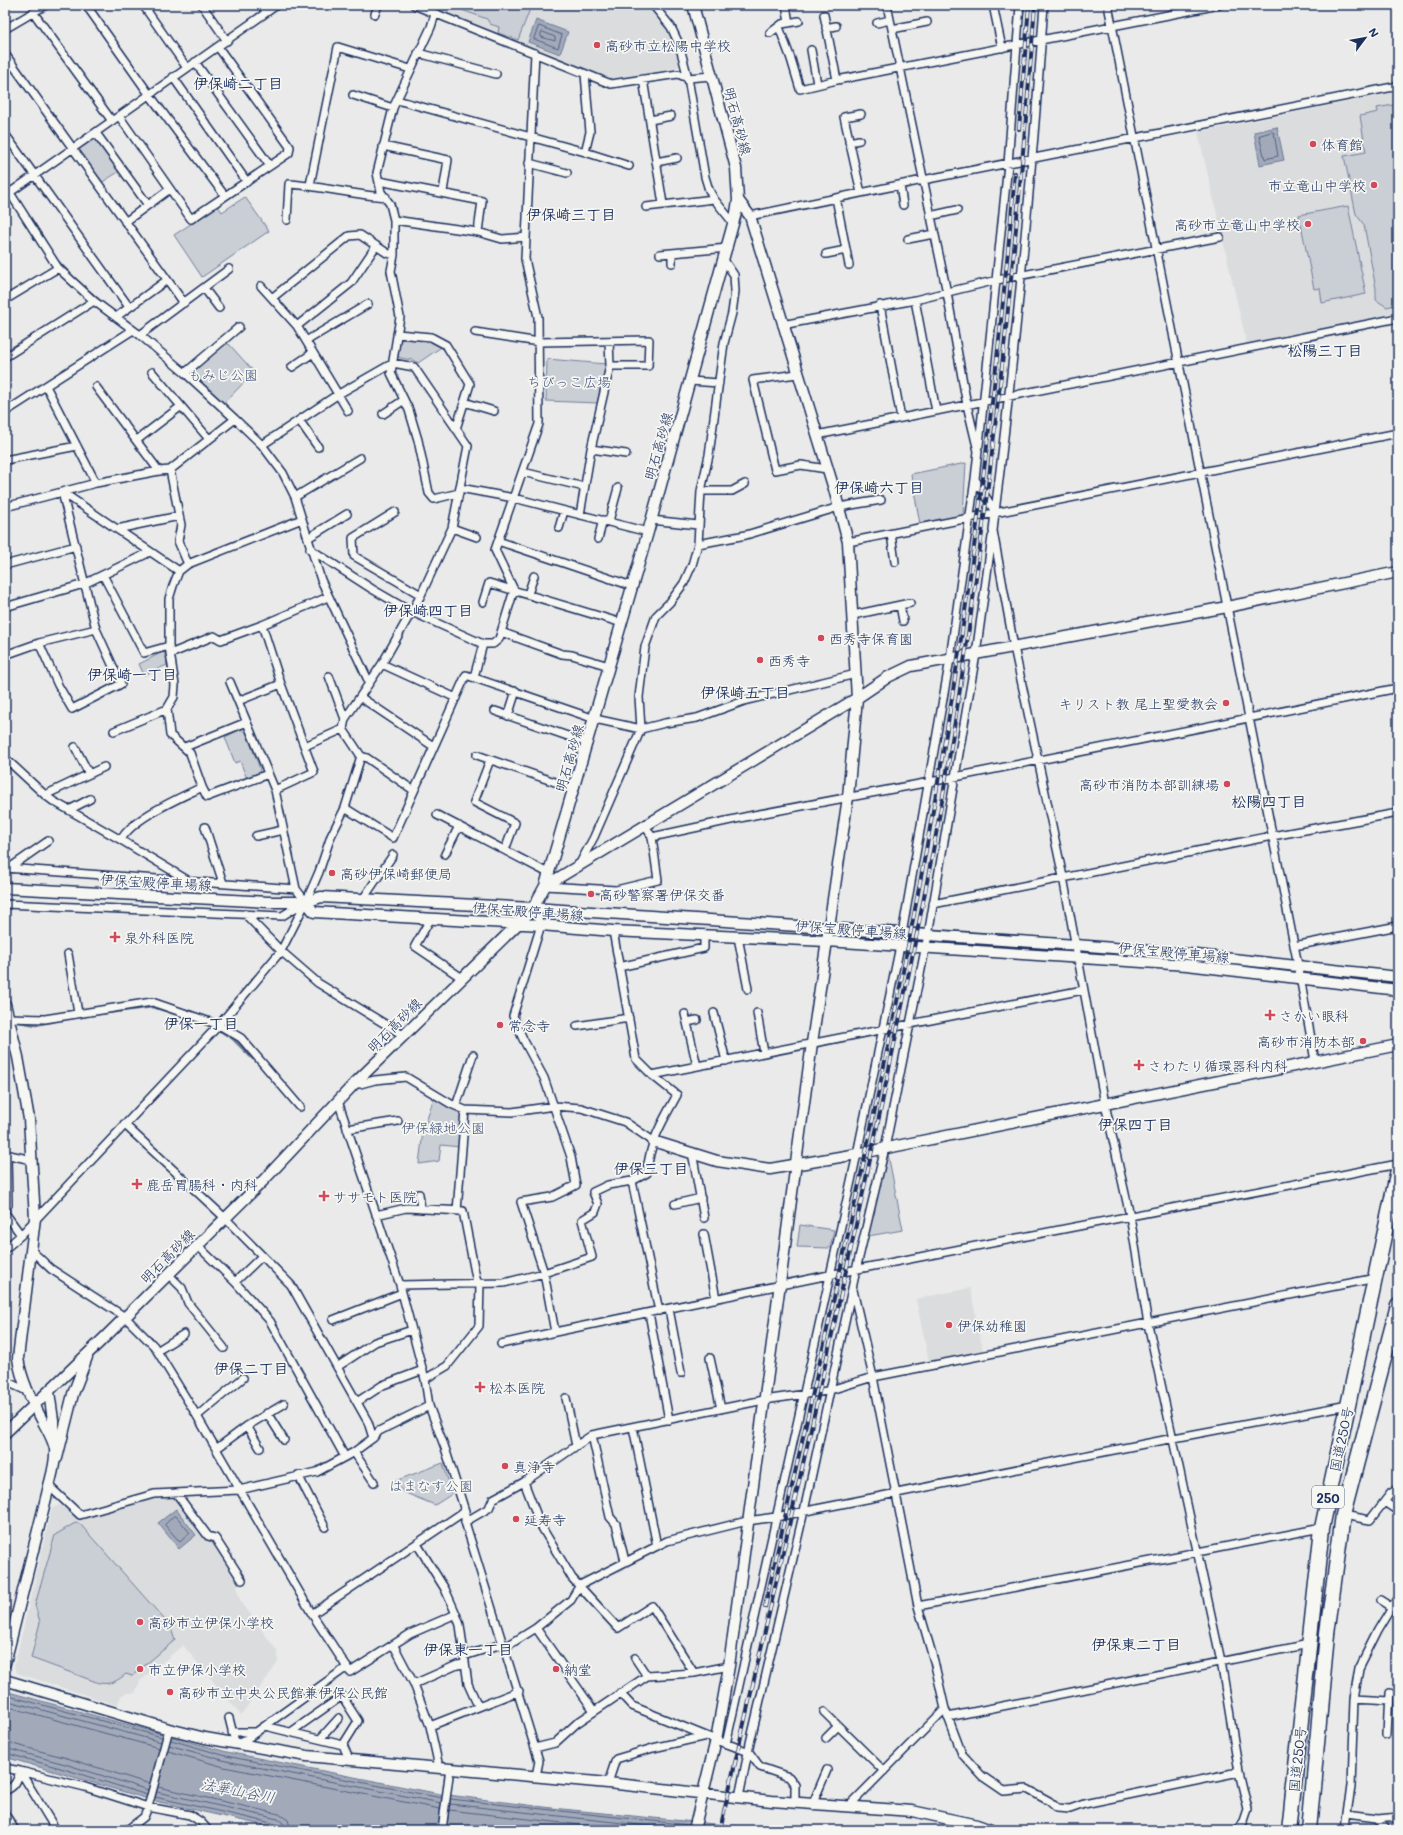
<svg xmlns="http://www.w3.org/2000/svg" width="1403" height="1835" font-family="Mali,'Klee One',sans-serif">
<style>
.built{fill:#dadcde}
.green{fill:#caced5;stroke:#727e9a}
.water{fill:#a2aaba;stroke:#6c7995}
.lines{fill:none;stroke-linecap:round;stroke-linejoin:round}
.shore{stroke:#516083;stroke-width:1}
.stream{stroke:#6c7995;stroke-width:2.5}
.street-casing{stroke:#1b2f5e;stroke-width:10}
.secondary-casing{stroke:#1b2f5e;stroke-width:13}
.highway-casing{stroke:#1b2f5e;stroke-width:17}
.street{stroke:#f6f6f2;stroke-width:7}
.secondary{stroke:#f6f6f2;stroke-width:10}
.highway{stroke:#f6f6f2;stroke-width:14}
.rail-casing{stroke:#1b2f5e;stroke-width:4}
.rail{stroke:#f6f6f2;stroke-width:2.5;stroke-dasharray:8;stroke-linecap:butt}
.poi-dot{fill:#d1495b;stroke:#f6f6f2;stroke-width:1.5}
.labels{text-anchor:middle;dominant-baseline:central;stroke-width:3.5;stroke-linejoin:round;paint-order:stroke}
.shield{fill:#f6f6f2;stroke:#5d6b8a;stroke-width:1}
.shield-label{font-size:13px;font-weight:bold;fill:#1b2f5e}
.poi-label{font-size:14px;fill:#1b2f5e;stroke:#f6f6f2;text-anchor:start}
.street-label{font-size:14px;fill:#1b2f5e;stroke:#f6f6f2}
.park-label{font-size:14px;fill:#47577c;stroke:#f6f6f2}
.neighbourhood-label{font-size:15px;font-weight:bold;fill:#1b2f5e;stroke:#f6f6f2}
.water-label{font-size:15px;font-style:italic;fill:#44547a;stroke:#f6f6f2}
</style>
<rect width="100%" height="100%" fill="#e9eae9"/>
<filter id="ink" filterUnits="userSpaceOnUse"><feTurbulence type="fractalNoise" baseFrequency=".025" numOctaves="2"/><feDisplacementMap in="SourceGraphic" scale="8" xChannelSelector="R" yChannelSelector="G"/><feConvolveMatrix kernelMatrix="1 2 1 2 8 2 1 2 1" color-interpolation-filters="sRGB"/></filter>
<g filter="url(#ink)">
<!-- built -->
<path class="built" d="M421,5H648L667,27L682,62L677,68L620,80H610Z
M1398,92V315L1247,345L1198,132Z
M970,1288L983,1351L929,1362L916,1299Z
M174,1497L206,1537L214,1541L239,1579L237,1588L240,1600L277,1651L278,1662L241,1715L183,1645L140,1681L135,1693H126L121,1696L117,1705L17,1673L14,1666L17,1655L52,1508L60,1505L66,1508L77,1517L142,1501Z"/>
<!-- green -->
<path class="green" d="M448,5H522L530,9L518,40L498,33L499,27L490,24L487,19Z
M1398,104V304L1387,307L1376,300V289L1364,225L1356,214L1344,156L1366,152L1360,116L1378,112L1377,108Z
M94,139L97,140L120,171L101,183L79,153V149Z
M245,197L269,231L202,277L174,235L218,206L222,212Z
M1348,206L1366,294L1322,303L1320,288L1314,289L1299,215Z
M400,337H423L443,346L418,363C411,357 402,361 396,355Z
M224,344H229L254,372L224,403L193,375V371Z
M547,359L606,364L597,403L546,401Z
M966,463L963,516L920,524L911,474Z
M163,652L166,656L167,665L144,675L139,664Z
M241,729L246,732L260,769L259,773L247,779L240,761L235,763L225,737Z
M434,1098L462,1111L460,1147L441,1145L439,1161L419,1164L423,1131Z
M884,1154H888L903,1230L868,1236Z
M800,1225L834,1230L830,1248L797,1247Z
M443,1463L452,1494L435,1505L403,1492L395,1481Z
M75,1523L80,1524L171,1627L175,1640L132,1676L126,1674C117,1681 111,1685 99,1683L31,1658L40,1622L35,1605L55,1535Z"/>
<!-- water -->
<path class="water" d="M536,20L568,32L560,54L528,42Z
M1277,127L1284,160L1260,165L1254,132Z
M176,1509L196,1535L179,1549L158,1523Z
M5,1691L227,1752L440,1794L552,1808L775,1830H284L155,1801L5,1757Z"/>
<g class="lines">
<!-- shore -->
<path class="shore" d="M539,26L562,35L558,48L534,39Z
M543,32L555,37V41L541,37V33Z
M1272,132L1274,133L1278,156L1265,159L1259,136Z
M174,1516H176L190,1533L180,1542L165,1525Z
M5,1695L162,1737
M5,1700L161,1742
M5,1706L159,1748
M171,1740L226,1756L442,1798
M5,1742L67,1758L150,1784
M169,1745L226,1761L441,1803
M5,1748L65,1764L148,1790
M168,1751L224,1767L440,1809
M5,1753L64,1769L147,1795
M158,1787L279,1814L288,1820L291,1830
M157,1792L278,1819L283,1823L285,1830
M155,1797L276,1824L279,1826L280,1830
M450,1799L689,1825
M450,1804L686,1830
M449,1810L625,1830"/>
<!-- stream -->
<path class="stream" d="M5,178L18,200
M25,211L56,259L75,279L105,305
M91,1015L153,1007L192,1019
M14,1021L36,1025L64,1019
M217,1029L233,1039L253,1059"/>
<defs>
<path id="street" d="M86,5L149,94L225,196
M143,5L187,68
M202,5L227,41
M261,5L267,12
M414,5L611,84L678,74L688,78L711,76
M653,5L671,27L679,44L688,78L705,177L709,190L714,199L734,224
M786,5L789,23
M887,5L947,293L967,405L978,451L975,479L995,512L993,531L1014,647L1063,877L1105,1104L1130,1216L1148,1324L1221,1661L1239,1772L1248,1810L1244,1822L1238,1830
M993,5L1002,48
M1108,5L1298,965L1315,1061
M33,12L112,121
M375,14L378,5
M435,14L431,27L393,108L377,173L381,192L390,204L394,220V255L391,271L400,317L391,373L409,410L418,440L429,493L434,499L459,493
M824,15L837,80
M877,23L890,20
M779,27L791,59L800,89L837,80L1219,5
M826,28L836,26
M5,29L46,5
M892,29L927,22
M770,33L782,24L799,21
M811,50L817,84
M418,53L496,74
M5,54L184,303
M195,62L270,166
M173,77L247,182
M643,79L663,204
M353,95L393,108
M397,100L585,152L629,166
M861,114L844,117L861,193
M119,116L191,219L289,153L290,147L218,47
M650,120L671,116
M96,133L148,205
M5,134L129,307
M849,142L859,140
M383,146L448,160L443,192
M585,152L590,132L585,74
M656,162L677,158
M529,163L567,173
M379,181L482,201L478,232
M310,185L338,47L410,69
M900,185L903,205
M10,193L58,268L94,301L140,335L185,373L235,419L262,445L283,473L295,497L321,580L369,682
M5,196L277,5
M836,198L849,265
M646,207L714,199
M750,216L923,180L1398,86
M930,216L957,210
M287,220L289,184C321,186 353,195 386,197
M394,220L478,232L502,239L526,237
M125,222L170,189
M908,239L934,234
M672,253V263
M660,254L728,248
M826,254L846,250
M261,286L297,326L348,411
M204,288L219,308
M272,298L349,236L360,235L387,253L394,255
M5,300L58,268
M915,300L936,411
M880,305L901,418
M116,317L167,280
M782,325L915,300L997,280L1220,237
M297,326L351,283L376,246
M475,332L539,342L649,340L648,366H610
M397,334L431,337L446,345L470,384L456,429
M140,335L229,269
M306,341L368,304
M5,357L94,301
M292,367L313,353
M152,372L209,439
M185,373L239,327
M797,374L753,380L775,470L801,465L827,469
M690,381L719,383
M46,386L96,483
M96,387L159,471
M464,402L494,411
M5,412L133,330
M383,414L404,400
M299,420L318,447
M817,435L1398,318
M137,440L180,407
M979,445L1008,164L1020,5
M591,449L626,454
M5,460L77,446
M170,470L235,419
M523,472L584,487
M460,488L514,498L648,532
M701,491H732L745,484
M295,497L360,458
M5,507L96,483L159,471L170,470L181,525L178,541L188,564
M395,512L353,538L354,556L421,595
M995,512C1016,344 1032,175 1044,5
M580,515L591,449L610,366L609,341
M651,520L698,525
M609,521L618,488
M452,528L477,537
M559,528L564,511
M117,529L179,516
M891,534L895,562
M308,538L347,514
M598,539L603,520
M498,541L632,586
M848,542L1398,433
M698,544L746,535L839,507L881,500
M310,549L372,589L410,611L483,644
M5,565L76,546
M103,575L144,653L169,646
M528,594L534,576
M483,602L489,583L622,623
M900,605L903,621
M5,607L84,584L146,554L149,551
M853,615L910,603
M501,632L562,654L572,655L609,666
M39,643L58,685L72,709L121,684L96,629L62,492L179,571
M170,654L214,636L221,640L262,625
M5,655L39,643L96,629
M382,664L456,698
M329,676L345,719
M474,677L483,644H493L499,639L514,590L495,550L539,424L538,317L525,259L535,53
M230,682L238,701
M281,684L238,701L275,790L296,889L306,902
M360,697L433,746
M495,711L588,743
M508,716L516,691
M114,731L167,709
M305,746L343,729
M75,747L89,774
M185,747L247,722
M477,755L575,789
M361,756L367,758L413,790
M5,758L45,795L53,801L121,840L189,881
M490,760L474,802L515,823L505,850
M202,787L207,797L268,774
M275,790L314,772L281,684L262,625L328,597
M45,795L104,767
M345,808L393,838L466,675L595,719L641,729L665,723L697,718L744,701L856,674
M69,810L90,799
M437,815L550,874
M205,827L223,883
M646,827L652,837L754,815L930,782L1398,688
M256,836L283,830
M121,840C132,818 180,798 202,787L190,753L170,735L167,709L174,697L175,685L169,646V599L173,586L179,571L188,564L302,519
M445,854L459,826
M579,865L594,837L641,729L639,697L645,647L656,616L670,602L684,583L692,565L698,544L701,491L709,455L724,343L732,313L735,291L734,275L724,260
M5,868L296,889
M8,869L48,841
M545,886L616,890L658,880L652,837
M363,899L393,855
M5,904L282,916L305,902
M933,904L1272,836L1398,813
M533,908L541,925L513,1016L523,1039L544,1078L571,1157L576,1185L552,1197L521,1202L544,1273L555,1332L853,1270L1398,1164
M245,914L281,951L318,983L403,1035
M431,918L415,946L462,978
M902,934L950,659L975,479
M738,937L748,989
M1294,946L1398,926
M68,954L78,1013
M619,967L704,948V934
M714,1013L726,1061
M757,1013L764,1053
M685,1014L697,1066
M8,1018L45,1019L152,1002L219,1025L241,1038L300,1107
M687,1022L697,1020
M577,1026L629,1018
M652,1075L1083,990
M355,1083L360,1084L375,1080L406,1077L451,1104L465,1110L512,1112L554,1106L581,1108L625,1122L653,1141
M338,1101L400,1285L425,1379L429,1406L445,1448L465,1511V1522L535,1748L539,1761L536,1776
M456,1106L473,1055
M124,1124L225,1218L291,1285L368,1422L373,1438
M347,1129L398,1121
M692,1152L704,1218
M5,1154L32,1160
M7,1154L8,1205
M632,1181L659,1311
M419,1194L421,1209
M675,1204L701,1198
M457,1211L465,1110
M5,1213L21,1235
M376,1215L406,1208L463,1211L477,1283
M704,1234L716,1299
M197,1245L235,1282L270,1321L345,1457
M5,1249L21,1235L219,1025L281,951L306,902L319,872L331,836L345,808L361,756L343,729L345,719L382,664L421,595L452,528L468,446L414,367L393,363L337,395L262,445
M31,1250L51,1269L125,1317L154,1346L197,1416L312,1614L350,1672L410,1634L456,1614
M168,1274L182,1288L188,1303L224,1348
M235,1282L262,1256
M400,1285L504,1283L544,1273L592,1257L582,1220L595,1212L598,1204L593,1192L608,1185L632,1181L647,1173C649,1143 663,1120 677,1095L652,1075L636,1059L613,931
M853,1290L873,1377L918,1606L934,1661L945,1709L962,1754L982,1776L1004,1791L1027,1789L1049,1801L1057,1808L1070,1809L1084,1804L1239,1772
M669,1309L681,1373
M649,1313L669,1420
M333,1320L402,1293
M501,1344L555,1332
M157,1351L184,1334
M710,1358L721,1409
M337,1367L375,1342L412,1330
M425,1379L447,1366L479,1326L480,1283
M5,1381L27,1391
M566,1398L576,1446
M357,1402L383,1385L423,1370
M267,1413L284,1440
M197,1416L243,1378
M247,1426L260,1448
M633,1427L657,1546
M592,1435L610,1517L616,1524L625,1561
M216,1449L247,1426L284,1404
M354,1452L374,1482
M298,1475L325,1527
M524,1482L541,1526L572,1578L618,1628L652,1606L694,1673
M49,1486L80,1515L154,1494L239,1490L317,1472L354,1452L373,1438L379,1431L429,1406
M176,1493L208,1536L215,1538L242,1580
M1386,1503L1398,1511
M1343,1515L1370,1520L1391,1493L1398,1489
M465,1522L489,1508L493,1499L524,1482L592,1435L764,1400L827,1391L873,1377L1376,1278
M417,1544L445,1589L456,1614L460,1625L468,1684L478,1706
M1380,1600L1391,1607
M918,1606L1322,1528
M312,1614L465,1511
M5,1626L13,1629
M536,1628L594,1711
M394,1646L414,1684L430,1726L439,1767
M504,1648L536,1628L571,1600L580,1585L667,1541L747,1521L776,1517L1174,1438L1348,1405
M464,1656L502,1644
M635,1658L647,1676
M414,1684L457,1665L465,1664
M620,1693L632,1706L706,1736
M1354,1699L1388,1701
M824,1712L884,1771
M948,1717L1309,1644
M229,1718L235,1742
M265,1726L343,1745L349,1759
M430,1726L519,1691
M232,1732H257
M291,1732L342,1696L358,1721L343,1745
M1387,1735L1389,1693
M826,1738L838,1726
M320,1739L339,1718
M241,1743L347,1667
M726,1744L857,1154L900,946
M535,1748L555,1743L577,1723L647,1676L694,1673L729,1666
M5,1768L20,1771L56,1830
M608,1783L616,1759L653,1748L706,1736L749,1752L760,1767L789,1777L795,1785V1802
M5,1791C15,1786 17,1782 20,1771L85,1787L148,1807L190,1815L201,1822L208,1830
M739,1797L750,1743L804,1511L856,1270L885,1148L928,935L976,654L992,537
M813,1803L827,1770
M850,1805L945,1709
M5,1814L15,1830
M1347,1816L1378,1820L1387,1830
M1378,1820L1398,1818
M127,1830L144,1817L148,1807L169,1729
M442,1830L450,1768
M1345,1830L1351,1784L1354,1699L1359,1668L1378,1630L1398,1597"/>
<path id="secondary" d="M545,886L857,698L888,677L911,666L1227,607L1398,572
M5,888L269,902H306L321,897L533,908L1076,945L1187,954L1398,977
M306,902L314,912L541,925L613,931L827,941L1187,965L1398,990
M5,1004L18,1057L29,1119L35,1218L18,1358C21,1380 31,1399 41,1418C46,1428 53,1438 55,1449C56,1462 52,1474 49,1486L5,1663
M653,1141L717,1161L770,1169L857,1154L1398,1045
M49,1392L54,1427L53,1440
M5,1433L103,1339L262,1182L355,1083L518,924L533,908L545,886L648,532L736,213L738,200L736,168L693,5
M57,1458L73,1394L87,1357
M5,1680L169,1729L205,1738L307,1756L608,1783L772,1801L912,1811L977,1825L991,1830
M694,1830L716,1740L729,1666L812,1043L848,797L857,698L848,542L834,489L750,216L738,200"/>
<path id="highway" d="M1289,1830L1322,1528L1398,1170
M1309,1830L1327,1634L1343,1515L1398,1305"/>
</defs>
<!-- street casing -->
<use href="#street" class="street-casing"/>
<!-- secondary casing -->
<use href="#secondary" class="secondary-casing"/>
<!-- highway casing -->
<use href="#highway" class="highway-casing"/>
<!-- street -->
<use href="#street" class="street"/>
<!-- secondary -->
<use href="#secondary" class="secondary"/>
<!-- highway -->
<use href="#highway" class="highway"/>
<defs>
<path id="rail" d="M1019,129L1029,5
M765,1607C824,1341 887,1074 934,805C971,595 997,384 1015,173
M720,1830C775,1584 833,1340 884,1093C904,996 925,899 942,801C987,537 1015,271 1035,5"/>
</defs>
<!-- rail casing -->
<use href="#rail" class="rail-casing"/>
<!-- rail -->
<use href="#rail" class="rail"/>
</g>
</g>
<!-- markers -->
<g class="poi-dot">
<circle cx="597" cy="45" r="4"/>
<circle cx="1313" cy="144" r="4"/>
<circle cx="1374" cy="185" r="4"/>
<circle cx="1308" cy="224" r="4"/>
<circle cx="821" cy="638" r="4"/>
<circle cx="760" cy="660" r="4"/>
<circle cx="1226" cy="703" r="4"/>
<circle cx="1227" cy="784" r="4"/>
<circle cx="332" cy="873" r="4"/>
<circle cx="591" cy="894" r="4"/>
<path d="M113 931h4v4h4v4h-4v4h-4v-4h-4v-4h4z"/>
<path d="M1268 1009h4v4h4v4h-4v4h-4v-4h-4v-4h4z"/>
<circle cx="500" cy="1025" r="4"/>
<circle cx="1363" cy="1041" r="4"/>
<path d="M1137 1059h4v4h4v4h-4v4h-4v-4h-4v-4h4z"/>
<path d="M135 1178h4v4h4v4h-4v4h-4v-4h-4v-4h4z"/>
<path d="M322 1190h4v4h4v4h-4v4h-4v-4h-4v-4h4z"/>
<circle cx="949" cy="1325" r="4"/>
<path d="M478 1381h4v4h4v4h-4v4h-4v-4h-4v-4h4z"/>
<circle cx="505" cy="1466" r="4"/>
<circle cx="516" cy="1519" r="4"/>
<circle cx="140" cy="1622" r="4"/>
<circle cx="140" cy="1669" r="4"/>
<circle cx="556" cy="1669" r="4"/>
<circle cx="170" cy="1692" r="4"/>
</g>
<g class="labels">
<!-- shield labels -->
<rect class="shield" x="1312" y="1486" width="32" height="22" rx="3"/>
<g class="shield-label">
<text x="1328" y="1497">250</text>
</g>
<!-- poi labels -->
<g class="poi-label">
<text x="605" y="45">高砂市立松陽中学校</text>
<text x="1321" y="144">体育館</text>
<text x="1366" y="185" text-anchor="end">市立竜山中学校</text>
<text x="1300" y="224" text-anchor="end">高砂市立竜山中学校</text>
<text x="829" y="638">西秀寺保育園</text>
<text x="768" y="660">西秀寺</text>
<text x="1218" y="703" text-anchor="end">キリスト教 尾上聖愛教会</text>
<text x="1219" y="784" text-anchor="end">高砂市消防本部訓練場</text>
<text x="340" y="873">高砂伊保崎郵便局</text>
<text x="599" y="894">高砂警察署伊保交番</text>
<text x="124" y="937">泉外科医院</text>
<text x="1279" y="1015">さかい眼科</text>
<text x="508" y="1025">常念寺</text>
<text x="1355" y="1041" text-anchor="end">高砂市消防本部</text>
<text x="1148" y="1065">さわたり循環器科内科</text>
<text x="146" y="1184">鹿岳胃腸科・内科</text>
<text x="333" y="1196">ササモト医院</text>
<text x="957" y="1325">伊保幼稚園</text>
<text x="489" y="1387">松本医院</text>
<text x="513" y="1466">真浄寺</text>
<text x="524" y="1519">延寿寺</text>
<text x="148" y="1622">高砂市立伊保小学校</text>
<text x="148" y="1669">市立伊保小学校</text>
<text x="564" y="1669">納堂</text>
<text x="178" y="1692">高砂市立中央公民館兼伊保公民館</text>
</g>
<!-- street labels -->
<g class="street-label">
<text transform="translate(738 121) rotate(75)">明石高砂線</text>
<text transform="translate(658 446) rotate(-74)">明石高砂線</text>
<text transform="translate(569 758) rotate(-74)">明石高砂線</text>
<text transform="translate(156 882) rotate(3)">伊保宝殿停車場線</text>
<text transform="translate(528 911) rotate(4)">伊保宝殿停車場線</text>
<text transform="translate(851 929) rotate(4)">伊保宝殿停車場線</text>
<text transform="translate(1174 952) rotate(5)">伊保宝殿停車場線</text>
<text transform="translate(394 1025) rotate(-45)">明石高砂線</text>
<text transform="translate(167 1256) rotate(-45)">明石高砂線</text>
<text transform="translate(1341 1439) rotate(-78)">国道250号</text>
<text transform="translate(1297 1759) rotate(-84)">国道250号</text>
</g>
<!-- park labels -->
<g class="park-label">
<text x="223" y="374">もみじ公園</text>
<text x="569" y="381">ちびっこ広場</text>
<text x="443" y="1127">伊保緑地公園</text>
<text x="431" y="1485">はまなす公園</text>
</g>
<!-- neighbourhood labels -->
<g class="neighbourhood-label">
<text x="238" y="83">伊保崎二丁目</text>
<text x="571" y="214">伊保崎三丁目</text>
<text x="1325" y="350">松陽三丁目</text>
<text x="879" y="487">伊保崎六丁目</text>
<text x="428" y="610">伊保崎四丁目</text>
<text x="132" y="674">伊保崎一丁目</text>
<text x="745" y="692">伊保崎五丁目</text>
<text x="1269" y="801">松陽四丁目</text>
<text x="201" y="1023">伊保一丁目</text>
<text x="1135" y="1124">伊保四丁目</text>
<text x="651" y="1168">伊保三丁目</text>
<text x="251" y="1368">伊保二丁目</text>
<text x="1136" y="1644">伊保東二丁目</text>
<text x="468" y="1649">伊保東一丁目</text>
</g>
<!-- water labels -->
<g class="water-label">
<text transform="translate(238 1790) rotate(11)">法華山谷川</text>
</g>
</g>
<!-- margin -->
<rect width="1403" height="1835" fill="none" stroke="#f6f6f2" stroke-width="20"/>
<rect x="10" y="10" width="1383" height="1815" fill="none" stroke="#1b2f5e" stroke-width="1.5" filter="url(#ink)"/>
<!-- north arrow -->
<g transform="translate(1365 38) rotate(58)" stroke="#f6f6f2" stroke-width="3" paint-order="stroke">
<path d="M0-3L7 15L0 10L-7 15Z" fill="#1b2f5e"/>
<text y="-6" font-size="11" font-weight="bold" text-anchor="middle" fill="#1b2f5e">N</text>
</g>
</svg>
